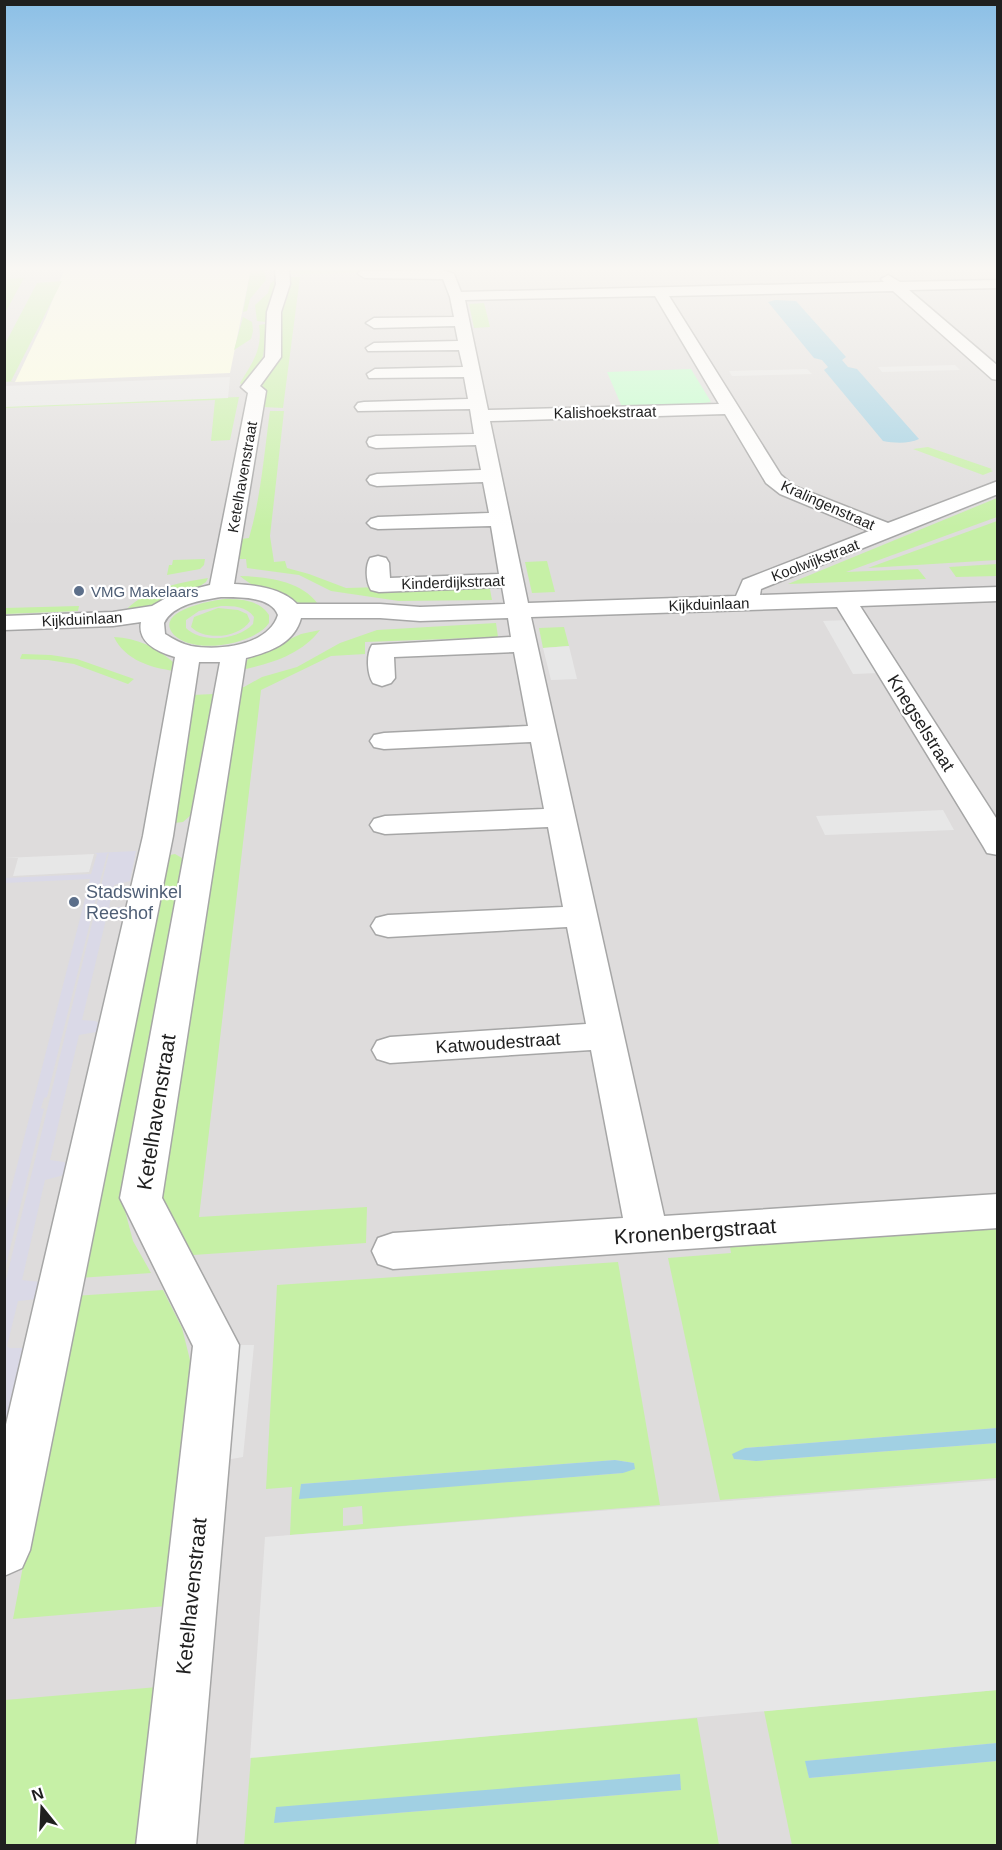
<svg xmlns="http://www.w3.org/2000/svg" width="1002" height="1850" font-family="Arial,sans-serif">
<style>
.residential{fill:#dedcdc}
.education{fill:#fdffe0}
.grass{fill:#c6f0a6;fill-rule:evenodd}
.park{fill:#beffc8}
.parking{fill:#e7e7e7}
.plaza{fill:#dad9e7}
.water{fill:#a1d0e3}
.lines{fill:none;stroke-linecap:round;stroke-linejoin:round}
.street-casing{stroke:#a6a6a6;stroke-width:3}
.street{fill:#fff;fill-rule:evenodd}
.service-dot{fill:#5c6f8a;stroke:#fff;stroke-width:2}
.labels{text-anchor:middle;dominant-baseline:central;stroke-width:4.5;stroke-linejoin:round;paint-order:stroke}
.far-street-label{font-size:15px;fill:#1f1f1f;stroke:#fff}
.far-service-label{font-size:15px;fill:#4e5e75;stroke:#fff;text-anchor:start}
.street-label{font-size:18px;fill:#1f1f1f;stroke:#fff}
.service-label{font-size:18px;fill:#4e5e75;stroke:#fff;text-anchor:start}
.near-street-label{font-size:21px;fill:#1f1f1f;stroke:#fff}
</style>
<rect width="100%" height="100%" fill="#f1eee5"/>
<!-- residential -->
<path class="residential" d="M5,268H997V1845H5Z"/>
<!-- education -->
<path class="education" d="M65,268H251L230,373L15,382L46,317Z"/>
<!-- grass -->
<path class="grass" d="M251,268H264L266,280L250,299L247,311L243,312Z
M289,268H456L457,271L291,274Z
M289,277H300L283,408L263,407L261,388L272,369Z
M24,278L5,313V284L8,279Z
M277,278L266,322L257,321L255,305L268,293L270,284Z
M62,281L11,381H15L5,382V344L37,283Z
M484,303L490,327L474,328L469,304Z
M243,317L252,322L253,331L251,339L234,350Z
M266,324C266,344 264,377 242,385L240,383C252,364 263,349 259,325Z
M239,397L230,440L211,441L215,400L5,408L4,406Z
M270,411H284L270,536L274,562L285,561L287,568L309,574L346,588L420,586L421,591H440V585L489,584L492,600L399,601L331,591L299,575L247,568L246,559H238L241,539L249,538C261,497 264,454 270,411Z
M928,447L992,469L990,470L993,471L983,475L913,449Z
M997,498V517L846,572L918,569L926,579L788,584Z
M997,521V560L868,568Z
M205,559L204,565L200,569L167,575L169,565H172L173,560Z
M547,561L555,592L532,593L525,562Z
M997,564V576L956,577L949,567Z
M240,576C268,577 304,581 320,607C293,603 261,594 240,576Z
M208,578L206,582C183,599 150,607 122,614C144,589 177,583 208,578Z
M225,599C240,599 260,600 269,615V623C254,645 194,655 174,635C152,611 213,600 225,599ZM221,606C234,606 246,606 254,617L253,624C238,640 202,644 186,628V620L199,611Z
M79,606L78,611L5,614V608Z
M218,608L238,610L247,614L250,621C239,638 205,641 191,627L194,617Z
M496,623L498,637L365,642V654L331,656L261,690L199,1217L367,1207L366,1243L193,1255C179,1237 169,1218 162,1196L236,687H244L262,677L297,667L340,643L377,630Z
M564,627L569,646L543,648L539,628Z
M320,630C301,655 270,664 240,670L249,658L301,634Z
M114,637C137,638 156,647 173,662L175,671C151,668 125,660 114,637Z
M22,654L51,655L77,659L134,679L128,684L74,664L48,660L20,659Z
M214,694L191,815L183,822L174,823L192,695Z
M175,854L182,858L183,861L124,1207L133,1241L151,1273L79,1278L165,856Z
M997,1224V1428L745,1448L734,1459L756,1461L997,1443V1478L720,1500L668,1258L731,1253L729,1241Z
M618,1262L660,1505L290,1535L292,1487L266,1489L277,1285ZM615,1460L634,1463L623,1473L300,1498L301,1484ZM362,1506L363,1524L343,1526V1508Z
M163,1290L182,1328L191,1364L167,1606L13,1619L74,1296Z
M158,1687L140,1845L5,1846V1700Z
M997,1690V1743L806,1761L809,1778L997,1761V1845H792L764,1711Z
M697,1718L719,1845L244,1846L251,1757ZM679,1774L681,1790L274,1823Z"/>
<!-- park -->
<path class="park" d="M691,369L711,402L693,405L622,407L607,372Z"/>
<!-- parking -->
<path class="parking" d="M955,365L960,370L882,372L878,367Z
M807,369L812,374L732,376L729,371Z
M230,377L228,398L5,407V386Z
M847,620L879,673L853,674L823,621Z
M569,646L577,679L551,680L543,648Z
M943,810L954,830L825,835L816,816Z
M94,854L89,872L13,876L18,858H4Z
M231,1345H254L243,1457L220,1461Z
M997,1480V1690L250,1758L265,1537Z"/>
<!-- plaza -->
<path class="plaza" d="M136,851L130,881L114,885L109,907H123L122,914L106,919L82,1020L95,1021L99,1023L96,1032L79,1035L50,1160L64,1162L68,1165L64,1175L45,1180L22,1280L40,1282L37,1299L18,1301L7,1346L9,1348H26L5,1454V1284L109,853L107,854L47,1097L44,1098L41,1108L44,1109L5,1269V1213L90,879L5,883V878L91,874L97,854L94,853Z"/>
<!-- water -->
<path class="water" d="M775,300L796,301L846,357L842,360L848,367L857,369L919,439C909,444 894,443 883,441L824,370L828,367L822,360L814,358L768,302Z
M997,1428V1443L756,1461L734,1459L732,1454L745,1448Z
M615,1460L634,1463L635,1469L623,1473L299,1499L301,1484Z
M997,1743V1761L809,1778L805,1761Z
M680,1774L681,1790L274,1823L276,1807Z"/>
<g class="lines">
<defs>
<path id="street" d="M275,268H289L290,284L281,312V357L260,386L266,391L234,584C255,585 282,588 297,604H380L420,607L505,604L502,587L379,592L371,590C366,582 365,566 370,558L378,556L386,558L389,563L390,578L499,574L491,526L378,529L371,527L367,523L371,519L378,517L489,513L483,482L377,486L370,484L367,480L370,476L377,474L481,470L476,445L376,448L369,446L367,442L369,438L376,436L474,434L470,409L358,411L355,407L358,403L364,402L468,399L464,377L369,378L367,374L375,369L463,367L459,350L368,351L366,348L374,343L458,341L455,326L374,328L366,323L374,318L454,317L450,297L443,279L365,278L358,274L360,271L443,270L454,274L461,292L884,282L881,279L888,275L900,282L998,280V288L909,290L998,366V380L992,379L893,291L669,296L781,475L794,486L888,523L998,481V494L761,589L760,595L998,587V601L860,606L998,821V855L987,853L983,846L837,607L531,617L664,1216L998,1194V1228L393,1269L378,1264L372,1251L378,1238L393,1233L623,1218L591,1050L390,1063L377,1059L372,1050L377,1041L390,1037L586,1024L567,927L388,937L376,934L371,926L376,918L388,915L563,907L548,827L385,834L374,831L370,825L374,819L385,816L544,809L531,742L384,749L374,747L370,741L374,735L384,733L528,726L514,652L394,657L395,678L391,683L382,686L373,683C367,674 366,654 372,645L511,637L508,618L420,621L380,618H301C294,644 269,652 246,658L162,1198L239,1345L196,1846H136L193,1346L120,1198L220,662H199L173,836L30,1550L22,1568L4,1576V1433L143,836L175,657C158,652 137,643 141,622L113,626L4,630V616L113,612L152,606L173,594L210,585L248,393L241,387L265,357L267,312L276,284ZM655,296L719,404L488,410L465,300ZM725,414L766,483L780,494L869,531L743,580L736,596L528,603L490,421ZM221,597C238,597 271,596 278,615C268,646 219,651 191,646C182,644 173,639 165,634L164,623C173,604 202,600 221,597Z"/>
</defs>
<!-- street casing -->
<use href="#street" class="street-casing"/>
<!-- street -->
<use href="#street" class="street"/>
</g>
<!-- sky -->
<linearGradient id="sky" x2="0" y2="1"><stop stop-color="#8bbfe6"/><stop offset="0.51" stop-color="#f9f7f3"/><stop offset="1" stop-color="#f9f7f3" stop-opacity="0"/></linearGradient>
<rect width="1002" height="527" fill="url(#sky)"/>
<!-- markers -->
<g class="service-dot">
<circle cx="79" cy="591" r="6"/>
<circle cx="74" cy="902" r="6"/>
</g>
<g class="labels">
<!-- far-street labels -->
<g class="far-street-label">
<text transform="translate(605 412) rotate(-1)">Kalishoekstraat</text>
<text transform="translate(242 477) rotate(-80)">Ketelhavenstraat</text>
<text transform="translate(828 505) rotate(24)">Kralingenstraat</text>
<text transform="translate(815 560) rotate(-21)">Koolwijkstraat</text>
<text transform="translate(453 582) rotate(-2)">Kinderdijkstraat</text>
<text transform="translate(709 604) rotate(-2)">Kijkduinlaan</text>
<text transform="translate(82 619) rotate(-3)">Kijkduinlaan</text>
</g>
<!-- far-service labels -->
<g class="far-service-label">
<text x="91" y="591">VMG Makelaars</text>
</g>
<!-- street labels -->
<g class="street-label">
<text transform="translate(921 723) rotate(58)">Knegselstraat</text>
<text transform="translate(498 1043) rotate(-4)">Katwoudestraat</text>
</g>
<!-- service labels -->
<g class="service-label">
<text x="86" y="892">Stadswinkel<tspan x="86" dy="21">Reeshof</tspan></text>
</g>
<!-- near-street labels -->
<g class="near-street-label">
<text transform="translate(156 1112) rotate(-81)">Ketelhavenstraat</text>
<text transform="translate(695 1231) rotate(-4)">Kronenbergstraat</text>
<text transform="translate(191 1596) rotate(-84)">Ketelhavenstraat</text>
</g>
</g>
<!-- border -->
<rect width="1002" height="1850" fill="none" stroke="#1f1f1f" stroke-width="12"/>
<!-- north arrow -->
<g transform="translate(42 1808) rotate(342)" stroke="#ffffff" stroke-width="4.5" paint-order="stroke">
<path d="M0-4.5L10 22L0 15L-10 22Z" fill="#1f1f1f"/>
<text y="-9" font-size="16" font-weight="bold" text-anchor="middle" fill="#1f1f1f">N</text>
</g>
</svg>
